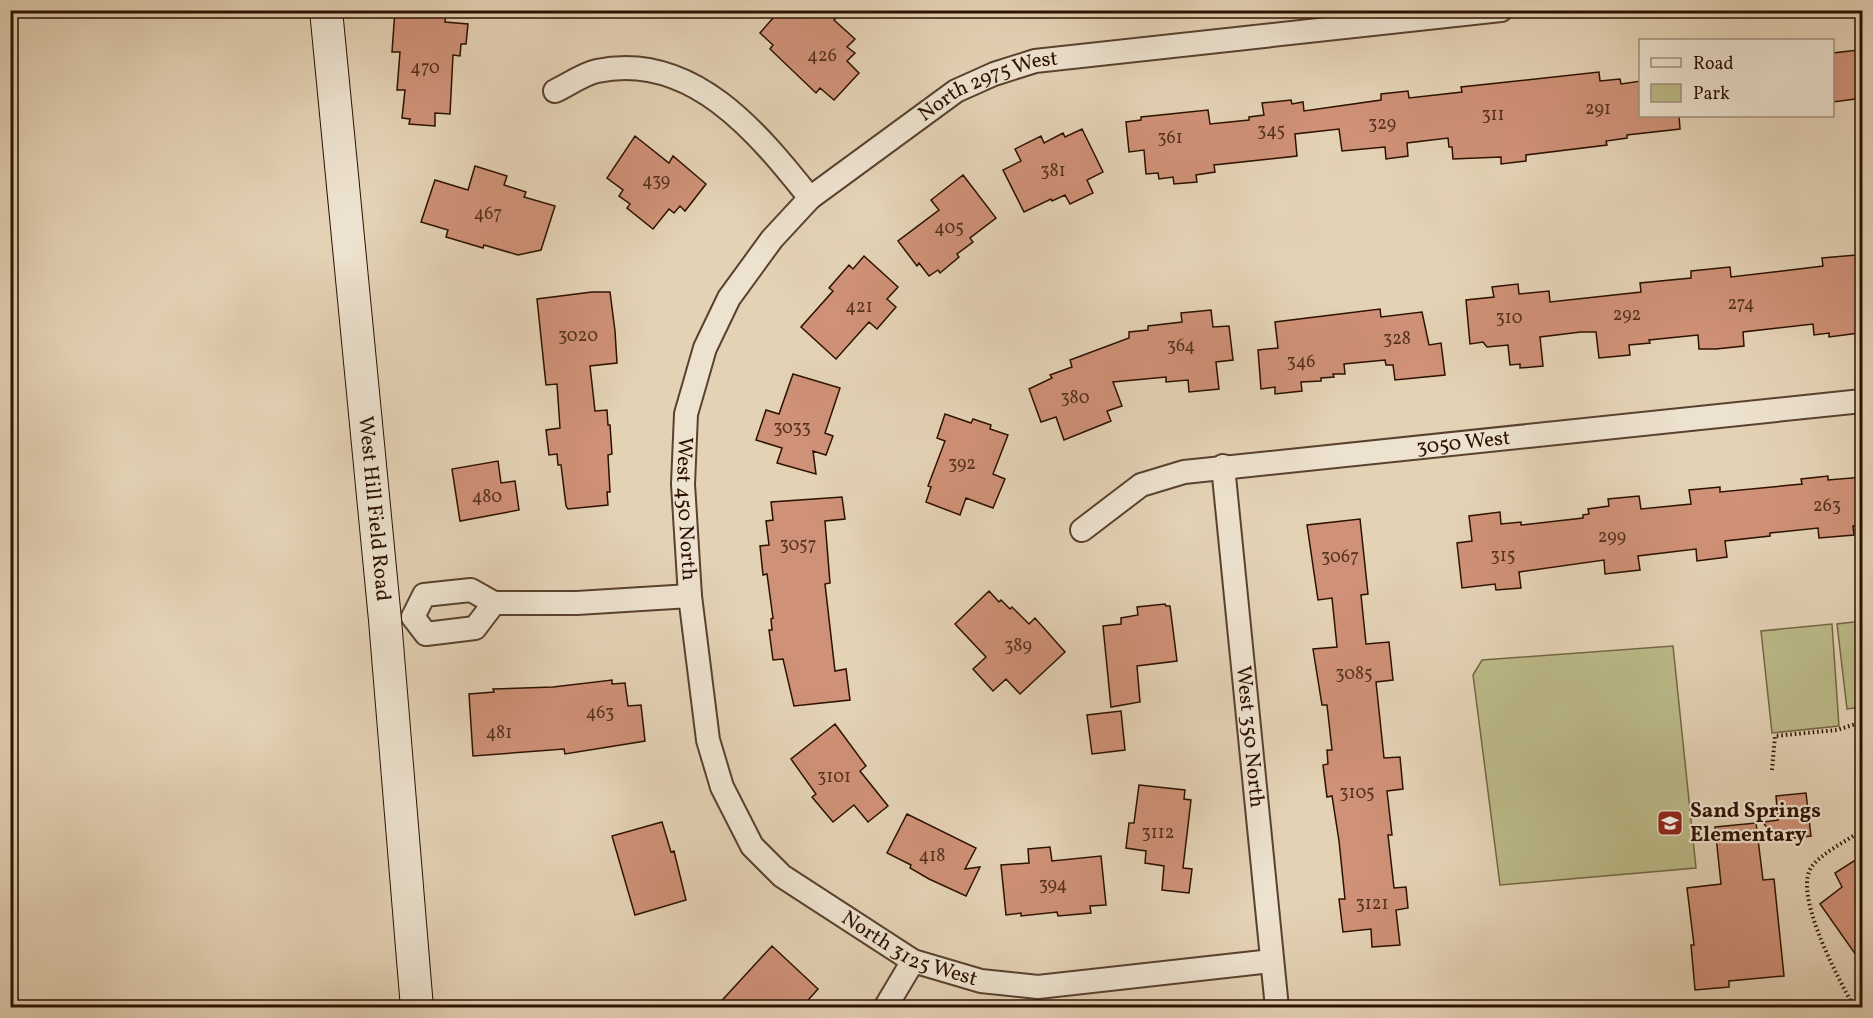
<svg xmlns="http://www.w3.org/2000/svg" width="1873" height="1018" font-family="Vollkorn,serif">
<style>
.park{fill:#bbba88;stroke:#746644;stroke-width:1.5}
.building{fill:#cf9177;stroke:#2c1101;stroke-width:1.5}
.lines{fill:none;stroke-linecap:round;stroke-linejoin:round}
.street-casing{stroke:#5a412e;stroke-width:26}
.secondary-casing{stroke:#2c1101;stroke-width:34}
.path{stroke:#2c1101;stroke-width:4;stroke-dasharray:1.5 3;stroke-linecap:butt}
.street{stroke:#ede2cf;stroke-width:22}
.secondary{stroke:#ede2cf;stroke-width:32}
.labels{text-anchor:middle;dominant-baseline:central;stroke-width:4.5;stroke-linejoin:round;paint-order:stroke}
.number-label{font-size:18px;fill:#55311e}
.street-label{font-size:21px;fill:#2c1101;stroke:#ede2cf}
.poi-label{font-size:21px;font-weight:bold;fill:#2c1101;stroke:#ede2cf;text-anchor:start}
</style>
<rect width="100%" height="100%" fill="#e4d2b5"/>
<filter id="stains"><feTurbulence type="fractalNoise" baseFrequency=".00333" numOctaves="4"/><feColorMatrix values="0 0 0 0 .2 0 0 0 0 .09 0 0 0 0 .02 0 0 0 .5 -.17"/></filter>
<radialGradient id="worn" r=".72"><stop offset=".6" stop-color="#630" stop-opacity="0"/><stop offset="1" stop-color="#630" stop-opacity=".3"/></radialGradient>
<!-- park -->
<path class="park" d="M1862,621V707L1847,709L1837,624Z
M1832,624L1839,726L1772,733L1761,631Z
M1673,646L1696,868L1500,885L1473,675L1482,660Z"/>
<!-- building -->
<path class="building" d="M395,10H446L445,22L468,24L466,44H461L460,56L453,55L450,114L435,113V126L409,124L410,119L402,118L405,90H397L400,52H392Z
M780,10H844L834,20L855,39L847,47L855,53L847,61L859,73L834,100L820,88L816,93L770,49L773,45L760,33Z
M1858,50V56L1863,58V98L1833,102V53Z
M1599,72L1600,81L1620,79L1621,84L1641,81V116H1679L1680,129L1627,135V138L1606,141L1607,145L1526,155V161L1501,164V157L1453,159L1452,147H1449L1448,138L1407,143L1408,156L1386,159L1385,147L1342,151L1339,129L1295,134L1297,156L1214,165L1215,172L1196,175L1197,182L1174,184L1173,177L1159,179L1158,173L1146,174L1144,150L1129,152L1126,122L1141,120V117L1208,110L1210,124L1249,120V117L1264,115L1262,103L1291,100L1292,104L1303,102L1304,111L1381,100V94L1408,91L1409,98L1462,92L1461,87Z
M1082,129L1103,172L1087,180L1093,193L1070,204L1065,195L1052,201L1051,199L1024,212L1003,170L1021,161L1015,149L1041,136L1044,143L1063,133L1065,137Z
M635,136L669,163L673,156L706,184L685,211L680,206L674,213L669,209L653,229L627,208L630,204L619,196L623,190L607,178Z
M475,166L507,176L504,185L526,192L524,197L555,206L541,250L518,255L484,245L483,248L446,237L448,230L421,222L435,180L468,190Z
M963,175L996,218L970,238L973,242L957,254L959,257L940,273L938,270L929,276L919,263L917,266L898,241L939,210L931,200Z
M1856,255L1858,272H1863V310L1857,311L1859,333L1829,337V333L1814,335L1813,324L1743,332L1744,346L1716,349H1699L1698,335L1649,340L1650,343L1629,345L1630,355L1599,358L1596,332H1581L1540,337L1543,366L1520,368V364L1510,365L1508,345L1487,347L1483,342L1470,344L1466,300L1494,297L1492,287L1518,284L1519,294L1549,291L1550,302L1641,292L1640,283L1691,278V271L1730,267L1731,277L1823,266L1822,258Z
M864,256L898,287L887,299L896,307L877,329L869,322L836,359L801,327L833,291L829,288L849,265L853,269Z
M592,292H610L615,331L617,363L590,366L595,411L607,410L608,425H610L612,454L608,455L610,492H607L608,505L568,509L566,506L561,465H558L557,454L549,455L546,430L560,428L557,384L546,385L537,299Z
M1380,309L1381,317L1422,312L1429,345L1441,343L1445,375L1395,380L1393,365H1386L1385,360L1344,364L1345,374H1333L1334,377L1321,378V381L1301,382L1302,391L1275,394V387L1261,389L1258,350L1278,348L1275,322Z
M1211,310L1213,327L1229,326L1233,360L1216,362L1219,389L1189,392L1188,380L1166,382V377L1113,382L1122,406L1107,411L1111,421L1064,440L1056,417L1041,422L1029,389L1052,378L1050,375L1072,367L1070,360L1129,338V332L1148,330V326L1182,322L1181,313Z
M793,374L840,388L825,433L833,436L826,455L813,451L816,474L777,463L782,448L756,440L766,410L779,414Z
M945,414L971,423L973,419L991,425L990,429L1008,435L993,474L1005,479L993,508L966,498L960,515L926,502L931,487L928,486L945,441L937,438Z
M498,461L501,483L515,481L519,510L460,521L452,469Z
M1828,476V480L1863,477V525L1853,526L1854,535L1819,538L1818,528L1770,533V536L1725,541L1727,557L1697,561L1696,549L1638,556L1640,570L1605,574L1604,560L1519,572L1521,588L1496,590L1495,584L1462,588L1457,543L1472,541L1469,516L1500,512L1501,524L1521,522V525L1583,518V515L1589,514L1588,509L1609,506L1608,499L1639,496L1641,509L1691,504L1689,490L1720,487V492L1802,484L1801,479Z
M842,497L845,519L825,521L830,583L825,584L835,671L846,669L850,700L794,706L783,659L773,660L769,630H772L771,619L773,618L767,574L763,575L760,546L769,545L766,521L773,520L771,502Z
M1360,519L1368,594L1361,595L1366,644L1389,642L1393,680L1376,682L1384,758L1400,757L1403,789L1387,791L1392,835H1388L1394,888L1406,887L1408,908L1396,910L1400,945L1372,947L1371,929L1343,932L1339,899H1345L1339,841L1332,796L1327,797L1323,765L1328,764L1327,750H1332L1327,705H1322L1313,649L1337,647L1332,598L1318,600L1307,525Z
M989,591L999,602L1001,600L1010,609L1012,607L1029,624L1035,618L1065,652L1020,694L1006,679L993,691L973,669L986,657L955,624Z
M1165,604L1166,606H1170L1177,661L1137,666L1140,702L1111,707L1103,626L1121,624V618L1138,615L1137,607Z
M612,680V684L625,683L628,706L641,705L645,741L565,754L564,749L473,756L469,694L494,692L493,689L553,687Z
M1121,711L1125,750L1092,754L1087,715Z
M835,724L866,766L860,771L888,806L868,822L854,805L833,822L812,797L816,794L791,759Z
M1139,785L1185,790L1184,799L1191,800L1183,868L1192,869L1189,893L1162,890L1164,866L1145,863L1146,851L1126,848L1129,823H1134Z
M1806,793L1811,836L1775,840L1763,822L1778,820L1776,796Z
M907,814L976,848L965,869L980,867L966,896L929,879L910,868L911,865L887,853Z
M662,822L671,852L674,851L686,900L635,915L612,836Z
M1756,823L1763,880L1774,879L1784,976L1729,981V987L1695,990L1691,945H1694L1687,888L1721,884L1715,827Z
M1050,847L1052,861L1101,856L1106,905L1090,906L1091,913L1058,916L1057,912L1021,916V913L1006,915L1001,865L1029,863L1028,849Z
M1863,855V965L1820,904L1842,887L1835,873Z
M772,946L818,989L801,1008H715Z"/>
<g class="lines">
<defs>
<g id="street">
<path id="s1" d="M555,91C568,85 583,74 597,71C692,51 758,133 810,198L956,91L994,74L1035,61L1501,10"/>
<path id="s2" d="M810,198L772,239L729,298L705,348L686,414L683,484L690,596L708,740L722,787L752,846L782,876L913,961L981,981L1038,987L1272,961"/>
<path id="s3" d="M1223,466L1277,1008"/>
<path id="s4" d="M1082,530L1141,485L1184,472L1862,401"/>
<path d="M413,617L424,595L471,590L494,603H577L690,596"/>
<path d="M413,617L426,634L475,628L494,603"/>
<path d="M885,1008L913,961"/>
</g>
<g id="secondary">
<path id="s5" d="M326,10L385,620L417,1008"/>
</g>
</defs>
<!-- street casing -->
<use href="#street" class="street-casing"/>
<!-- secondary casing -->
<use href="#secondary" class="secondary-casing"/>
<!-- path -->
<path class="path" d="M1772,770L1775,736L1837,730L1862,722
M1855,1008L1849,998C1836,973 1791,890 1813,865C1825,851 1847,841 1862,830"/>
<!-- street -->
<use href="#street" class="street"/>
<!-- secondary -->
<use href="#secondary" class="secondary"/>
</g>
<!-- icons -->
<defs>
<symbol id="school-square" viewBox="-11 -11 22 22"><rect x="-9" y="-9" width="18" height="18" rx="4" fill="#8f2418" stroke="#ede2cf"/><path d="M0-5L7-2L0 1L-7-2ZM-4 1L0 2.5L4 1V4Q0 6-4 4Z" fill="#fff"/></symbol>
</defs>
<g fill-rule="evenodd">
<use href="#school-square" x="1655" y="808" width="30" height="30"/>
</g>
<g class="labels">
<!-- number labels -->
<g class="number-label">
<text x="822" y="56">426</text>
<text x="425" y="68">470</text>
<text x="1598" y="109">291</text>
<text x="1493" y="115">311</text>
<text x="1382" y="124">329</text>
<text x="1271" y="131">345</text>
<text x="1170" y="138">361</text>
<text x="1053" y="171">381</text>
<text x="656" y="181">439</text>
<text x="488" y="214">467</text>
<text x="949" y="228">405</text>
<text x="1741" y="304">274</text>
<text x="859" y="307">421</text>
<text x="1627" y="315">292</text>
<text x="1509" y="318">310</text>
<text x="578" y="336">3020</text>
<text x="1397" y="339">328</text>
<text x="1181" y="346">364</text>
<text x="1301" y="362">346</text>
<text x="1075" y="398">380</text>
<text x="792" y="428">3033</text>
<text x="962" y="464">392</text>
<text x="487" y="497">480</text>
<text x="1827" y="506">263</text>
<text x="1612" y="537">299</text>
<text x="798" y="545">3057</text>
<text x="1503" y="556">315</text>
<text x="1340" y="557">3067</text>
<text x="1018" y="646">389</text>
<text x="1354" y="674">3085</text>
<text x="600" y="713">463</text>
<text x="499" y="733">481</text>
<text x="834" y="777">3101</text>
<text x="1357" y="793">3105</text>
<text x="1158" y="833">3112</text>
<text x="932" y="856">418</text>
<text x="1053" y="885">394</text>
<text x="1372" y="904">3121</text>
</g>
<!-- street labels -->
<g class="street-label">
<text stroke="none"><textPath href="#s1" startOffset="522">North 2975 West</textPath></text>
<text stroke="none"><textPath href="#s4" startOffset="400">3050 West</textPath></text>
<text stroke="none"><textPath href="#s5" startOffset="501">West Hill Field Road</textPath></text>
<text stroke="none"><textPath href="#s2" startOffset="348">West 450 North</textPath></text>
<text stroke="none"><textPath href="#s3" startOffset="272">West 350 North</textPath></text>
<text stroke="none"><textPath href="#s2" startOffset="886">North 3125 West</textPath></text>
</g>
<!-- poi labels -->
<g class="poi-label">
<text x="1690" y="811">Sand Springs<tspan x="1690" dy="24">Elementary</tspan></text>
</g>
</g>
<!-- margin -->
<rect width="1873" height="1018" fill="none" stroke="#e4d2b5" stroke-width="36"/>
<rect x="12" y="12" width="1849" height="994" fill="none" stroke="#2c1101" stroke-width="3"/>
<rect x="18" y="18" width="1837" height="982" fill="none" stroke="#2c1101" stroke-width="1.5"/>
<!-- legend -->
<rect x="1639" y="39" width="195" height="78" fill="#ede2cf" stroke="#a08e7d" stroke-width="1.5"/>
<rect x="1651" y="58" width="30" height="9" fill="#ede2cf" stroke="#a08e7d" stroke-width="1.5"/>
<text x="1693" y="69" font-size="18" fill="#2c1101">Road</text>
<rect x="1651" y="84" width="30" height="18" fill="#bbba88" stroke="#a08e7d" stroke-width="1.5"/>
<text x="1693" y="99" font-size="18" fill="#2c1101">Park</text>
<rect width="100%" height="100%" filter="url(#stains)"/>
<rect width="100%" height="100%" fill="url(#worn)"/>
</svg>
